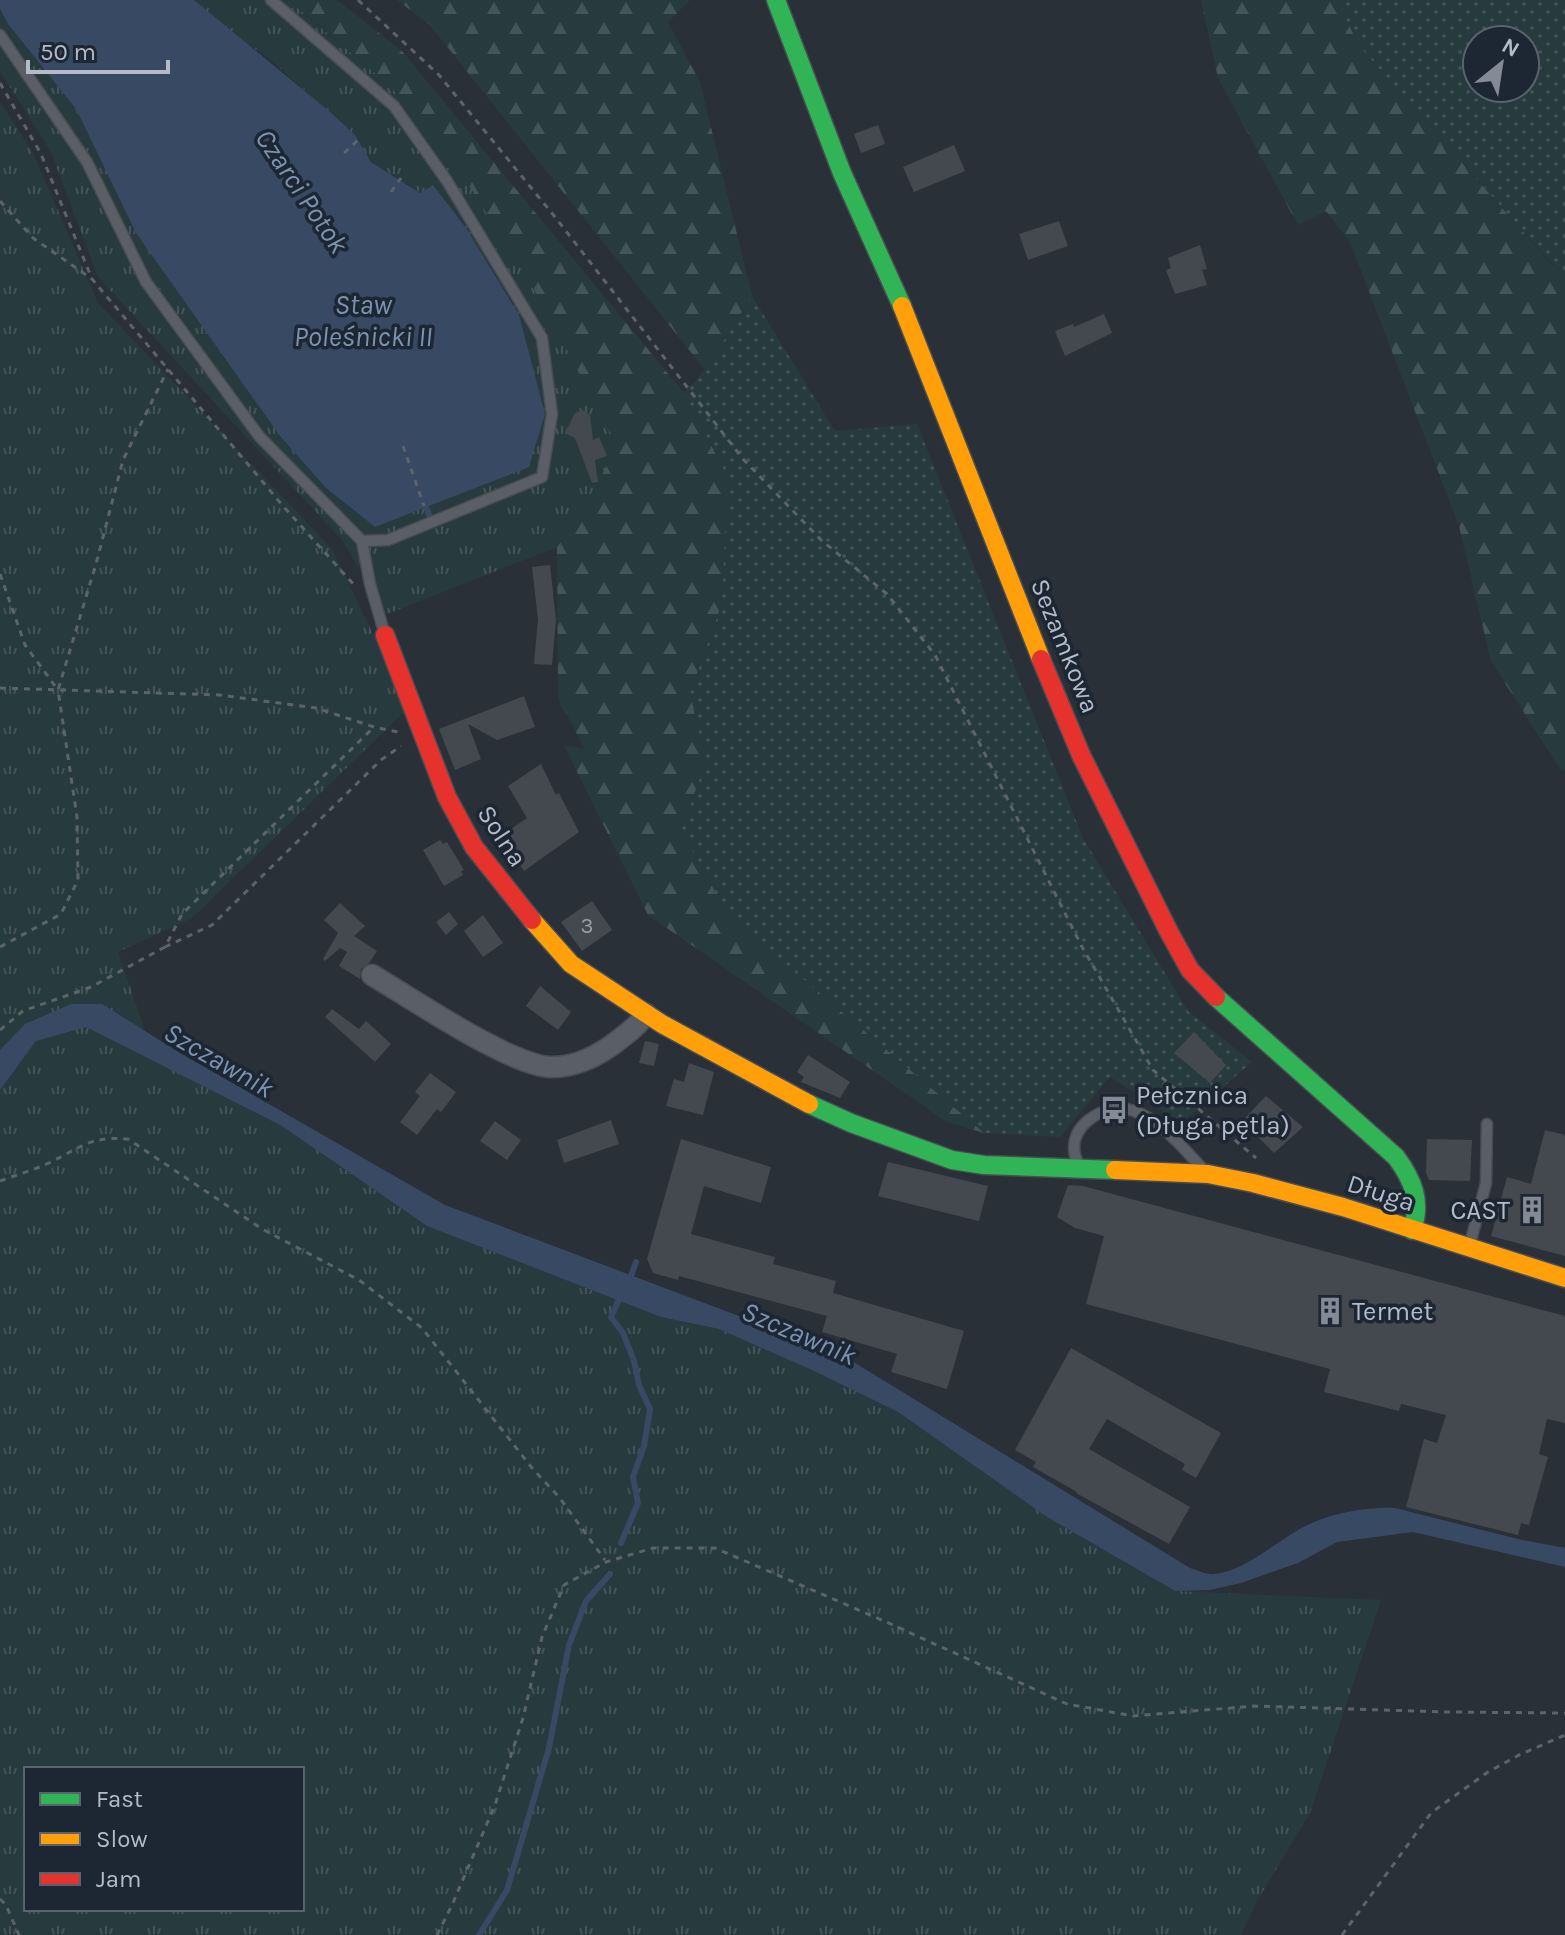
<svg xmlns="http://www.w3.org/2000/svg" width="1565" height="1935" font-family="Karla,sans-serif">
<style>
.grass{fill:url(#grass-dots);fill-rule:evenodd}
.forest{fill:url(#forest-firs)}
.park{fill:url(#park-tufts);fill-rule:evenodd}
.water{fill:#384963}
.lines{fill:none;stroke-linecap:round;stroke-linejoin:round}
.stream{stroke:#384963;stroke-width:6}
.building{fill:#444950}
.lane-casing{stroke:#484c53;stroke-width:13}
.street-casing{stroke:#484c53;stroke-width:23}
.fast-casing{stroke:#484c53;stroke-width:21}
.slow-casing{stroke:#484c53;stroke-width:21}
.jam-casing{stroke:#484c53;stroke-width:21}
.path{stroke:#5d636a;stroke-width:3;stroke-dasharray:6 6;stroke-linecap:butt}
.lane{stroke:#5a5e66;stroke-width:10}
.street{stroke:#5a5e66;stroke-width:20}
.fast{stroke:#30b455;stroke-width:18}
.slow{stroke:#ff9f0a;stroke-width:18}
.jam{stroke:#e5322d;stroke-width:18}
.labels{text-anchor:middle;dominant-baseline:central;stroke-width:7;stroke-linejoin:round;paint-order:stroke}
.number-label{font-size:22px;fill:#989fab}
.street-label{font-size:26px;fill:#b4bcc9;stroke:#1d2633}
.poi-label{font-size:26px;fill:#b4bcc9;stroke:#1d2633;text-anchor:start}
.water-label{font-size:28px;font-style:italic;fill:#7c92b1;stroke:#1d2633}
</style>
<defs>
<pattern id="grass-dots" width="8" height="8" patternUnits="userSpaceOnUse" patternTransform="scale(2)"><rect width="8" height="8" fill="#273a3e"/><path d="M2 2h.1M6 6h.1" fill="none" stroke="#445559" stroke-width="1.8" stroke-linecap="round"/></pattern>
<pattern id="forest-firs" width="22" height="20" patternUnits="userSpaceOnUse" patternTransform="scale(2)"><rect width="22" height="20" fill="#273a3e"/><path d="M5 1l3.5 6h-7zM16 11l3.5 6h-7z" fill="#445559"/></pattern>
<pattern id="park-tufts" width="24" height="20" patternUnits="userSpaceOnUse" patternTransform="scale(2)"><rect width="24" height="20" fill="#273a3e"/><path d="M3 7l-1-3M5 7V3M7 7l1-3M15 17l-1-3M17 17v-4M19 17l1-3" fill="none" stroke="#445559"/></pattern>
</defs>
<rect width="100%" height="100%" fill="#2a3038"/>
<!-- grass -->
<path class="grass" d="M1336,0H1565V271L1554,266L1360,47ZM1477,40H1525V88H1477Z
M752,296L835,431L917,424L1083,838L1188,1011L1252,1062L1181,1123L1110,1077L1060,1137L984,1133L728,915L681,830L705,764L690,692L721,606L728,478L684,393L705,370Z"/>
<!-- forest -->
<path class="forest" d="M289,0H337L402,51L684,393L728,478L721,606L690,692L705,764L681,830L728,915L984,1133L947,1122L648,915L564,745L585,749L558,698L557,547L591,499L389,85Z
M397,0H690L668,22L700,82L752,296L705,370L429,24Z
M1201,0H1336L1360,47L1553,266L1565,271V771L1560,769L1491,661L1459,526L1350,242L1326,211L1298,225L1218,78Z"/>
<!-- park -->
<path class="park" d="M194,0H288L389,85L457,166L546,309L616,445L591,499L557,547L387,614L342,540L98,277L51,152L0,71V9L8,24L76,109L136,233L280,436L326,488L375,527L519,315L466,228L433,185L421,193L370,161L355,135L267,57L233,35Z
M0,102L32,151L98,303L332,549L374,636L404,712L192,918L118,952L155,1060L282,1126L427,1226L661,1317L719,1329L814,1371L898,1412L1047,1517L1175,1591L1381,1600L1310,1813L1257,1901L1241,1935H0ZM26,1769H302V1909H26Z"/>
<!-- water -->
<path class="water" d="M0,0H194L329,111L355,135L371,162L420,193L433,185L466,228L519,315L545,414L529,467L375,527L326,488L280,436L136,233L76,109L8,24L0,9Z
M71,1004H102L180,1053L445,1205L842,1355L1190,1568C1197,1570 1207,1575 1214,1574C1248,1571 1282,1535 1314,1522C1338,1512 1369,1507 1395,1508L1518,1539L1565,1548V1567L1413,1532L1337,1542L1298,1563L1241,1583L1210,1590L1175,1591L1047,1517L898,1412L814,1371L719,1329L661,1317L427,1226L282,1126L86,1027L36,1041L0,1090V1050L25,1024Z"/>
<g class="lines">
<!-- stream -->
<path class="stream" d="M424,502L430,517
M629,1282L636,1262
M621,1295L611,1317L623,1333L634,1361L639,1385L650,1409L644,1446L633,1477L638,1503L621,1543
M479,1935L507,1890L549,1748L569,1645L586,1601L610,1574"/>
</g>
<!-- building -->
<path class="building" d="M878,125L885,144L861,153L854,134Z
M954,145L965,171L914,192L903,167Z
M1059,221L1068,246L1028,260L1019,234Z
M1200,245L1207,269L1202,270L1207,285L1175,294L1166,270L1171,268L1168,258Z
M1104,314L1112,333L1065,356L1055,331L1073,324L1074,327Z
M582,410L590,415L593,440L599,437L607,456L595,460L598,482L592,483L575,438L565,433L575,413Z
M550,565L556,620L552,665L534,664L538,619L532,567Z
M524,696L535,727L497,740L468,724L481,759L455,770L439,729Z
M541,764L556,795L559,793L579,832L524,871L500,837L527,818L508,786Z
M440,840L443,844L447,842L464,870L461,871L463,875L444,886L423,850Z
M592,901L612,930L582,951L561,922Z
M340,903L365,926L354,936L377,951L370,962L361,969L360,979L339,966L347,952L340,948L325,961L323,959L338,933L324,920Z
M449,912L458,924L446,935L436,922Z
M483,915L503,943L483,957L464,931Z
M540,986L571,1012L558,1030L526,1006Z
M332,1009L359,1029L366,1021L391,1044L375,1062L325,1017Z
M1194,1032L1226,1065L1210,1083L1174,1053Z
M645,1041L659,1044L654,1066L639,1063Z
M808,1055L850,1082L840,1098L801,1082L804,1077L797,1072Z
M689,1063L714,1072L703,1115L666,1106L674,1079L684,1082Z
M430,1073L456,1092L441,1112L437,1109L417,1135L400,1122L420,1096L415,1092Z
M1266,1096L1303,1127L1274,1153L1242,1121Z
M611,1120L619,1144L564,1163L557,1140Z
M495,1121L521,1140L507,1160L480,1141Z
M1545,1130L1565,1135V1256L1491,1236L1507,1177L1531,1184Z
M681,1139L771,1167L761,1203L704,1186L691,1234L775,1257L773,1264L836,1281L833,1293L964,1331L947,1389L891,1372L897,1354L822,1332L827,1316L679,1276L678,1280L653,1273L647,1259Z
M1427,1139L1472,1140L1470,1181L1429,1180L1426,1173Z
M888,1162L988,1186L979,1221L878,1196Z
M1068,1185L1083,1186L1565,1316V1423L1547,1419L1539,1454L1548,1457L1529,1525L1521,1523L1518,1535L1406,1507L1424,1439L1437,1443L1446,1415L1401,1404L1399,1411L1324,1392L1330,1369L1086,1304L1104,1236L1075,1228L1057,1217Z
M1071,1348L1221,1433L1196,1478L1182,1470L1185,1464L1107,1419L1089,1449L1190,1507L1169,1544L1076,1493L1077,1492L1033,1467L1036,1462L1015,1450Z"/>
<g class="lines">
<defs>
<path id="lane" d="M271,0L394,106L447,181L542,338L552,414L542,477L388,540L362,541
M0,35L87,162L146,282L259,436L362,541L370,584L385,635
M1079,1165C1059,1129 1105,1100 1134,1111C1160,1120 1183,1148 1201,1167
M1470,1244L1486,1183L1487,1124"/>
<path id="street" d="M372,975C411,998 512,1067 552,1067C578,1067 600,1055 620,1039C629,1032 639,1025 646,1014"/>
<path id="fast" d="M776,0L842,173L902,306
M1216,997L1396,1157C1413,1180 1422,1202 1412,1230
M809,1104L851,1123L952,1160L984,1165L1115,1170"/>
<path id="slow" d="M902,306L1041,659
M532,920L571,964L662,1024L809,1104
M1115,1170L1208,1174L1253,1183L1343,1207L1565,1278"/>
<path id="jam" d="M385,635L447,797L474,847L532,920
M1041,659L1081,755L1169,932L1190,970L1216,997"/>
</defs>
<!-- lane casing -->
<use href="#lane" class="lane-casing"/>
<!-- street casing -->
<use href="#street" class="street-casing"/>
<!-- fast casing -->
<use href="#fast" class="fast-casing"/>
<!-- slow casing -->
<use href="#slow" class="slow-casing"/>
<!-- jam casing -->
<use href="#jam" class="jam-casing"/>
<!-- path -->
<path class="path" d="M358,0L439,75L555,217L743,459L821,540L887,594L935,655L1081,945L1153,1070L1256,1158
M0,83L41,154L92,279L283,506L355,586
M344,153L358,140
M391,192L401,178
M0,201L33,238L92,279
M403,446L424,506
M0,574L25,645L58,690
M0,688L220,695L316,708L374,727L398,732
M0,947L61,914L78,880L77,817L58,690L96,564L123,460L168,369
M165,947L212,925L381,760L401,746
M0,1030L23,1011L91,987L165,947L182,914L374,727
M0,1181C16,1175 34,1170 49,1163C82,1147 89,1136 128,1139L262,1229L359,1280L422,1328L532,1468L559,1497L605,1560
M0,1899L6,1905L19,1935
M437,1935L452,1905L495,1805L523,1718L542,1637L564,1585L606,1562L653,1548H715L884,1621L1067,1704L1133,1716L1254,1706L1448,1712L1565,1713
M1342,1935L1431,1813L1488,1772L1519,1755L1565,1735"/>
<!-- lane -->
<use href="#lane" class="lane"/>
<!-- street -->
<use href="#street" class="street"/>
<!-- fast -->
<use href="#fast" class="fast"/>
<!-- slow -->
<use href="#slow" class="slow"/>
<!-- jam -->
<use href="#jam" class="jam"/>
</g>
<!-- icons -->
<defs>
<symbol id="bus-bare" viewBox="-9 -9 18 18"><path d="M-5-6H5V4H4V6H2V4H-2V6H-4V4H-5ZM-3.5-4V0h7V-4ZM-3.5 1.2v1.5H-2V1.2ZM2 1.2v1.5H3.5V1.2Z" fill="#848b96" stroke="#1d2633" stroke-width="2.5" paint-order="stroke"/></symbol>
<symbol id="building-bare" viewBox="-9 -9 18 18"><path d="M-4-6H4V6H1V3H-1V6H-4ZM-2.5-4.3h1.7v1.8h-1.7ZM.8-4.3h1.7v1.8H.8ZM-2.5-1h1.7V.8h-1.7ZM.8-1h1.7V.8H.8Z" fill="#848b96" stroke="#1d2633" stroke-width="2.5" paint-order="stroke"/></symbol>
</defs>
<g fill-rule="evenodd">
<use href="#bus-bare" x="1094" y="1090" width="40" height="40"/>
<use href="#building-bare" x="1512" y="1190" width="40" height="40"/>
<use href="#building-bare" x="1310" y="1291" width="40" height="40"/>
</g>
<g class="labels">
<!-- number labels -->
<g class="number-label">
<text x="587" y="926">3</text>
</g>
<!-- street labels -->
<g class="street-label">
<text transform="translate(1065 646) rotate(68)">Sezamkowa</text>
<text transform="translate(502 836) rotate(57)">Solna</text>
<text transform="translate(1381 1193) rotate(18)">Długa</text>
</g>
<!-- poi labels -->
<g class="poi-label">
<text x="1136" y="1095">Pełcznica<tspan x="1136" dy="30">(Długa pętla)</tspan></text>
<text x="1510" y="1210" text-anchor="end">CAST</text>
<text x="1352" y="1311">Termet</text>
</g>
<!-- water labels -->
<g class="water-label">
<text transform="translate(302 191) rotate(56)">Czarci Potok</text>
<text x="363" y="304">Staw<tspan x="363" dy="32">Poleśnicki II</tspan></text>
<text transform="translate(219 1060) rotate(30)">Szczawnik</text>
<text transform="translate(799 1333) rotate(23)">Szczawnik</text>
</g>
</g>
<!-- legend -->
<rect x="24" y="1767" width="280" height="144" fill="#1d2633" stroke="#59626f" stroke-width="2"/>
<rect x="40" y="1793" width="40" height="12" fill="#30b455" stroke="#59626f" stroke-width="2"/>
<text x="96" y="1807" font-size="24" fill="#b4bcc9">Fast</text>
<rect x="40" y="1833" width="40" height="12" fill="#ff9f0a" stroke="#59626f" stroke-width="2"/>
<text x="96" y="1847" font-size="24" fill="#b4bcc9">Slow</text>
<rect x="40" y="1873" width="40" height="12" fill="#e5322d" stroke="#59626f" stroke-width="2"/>
<text x="96" y="1887" font-size="24" fill="#b4bcc9">Jam</text>
<!-- north arrow -->
<g transform="translate(1501 64) rotate(30)"><circle r="38" fill="#1d2633" stroke="#59626f" stroke-width="2"/>
<path d="M0-6L14 30L0 20L-14 30Z" fill="#848b96"/>
<text y="-12" font-size="22" font-weight="bold" text-anchor="middle" fill="#b4bcc9">N</text>
</g>
<!-- scale -->
<path d="M28 60v12h140v-12" fill="none" stroke="#b4bcc9" stroke-width="4"/>
<text x="40" y="60" font-size="24" fill="#b4bcc9" stroke="#1d2633" stroke-width="6" paint-order="stroke">50 m</text>
</svg>
